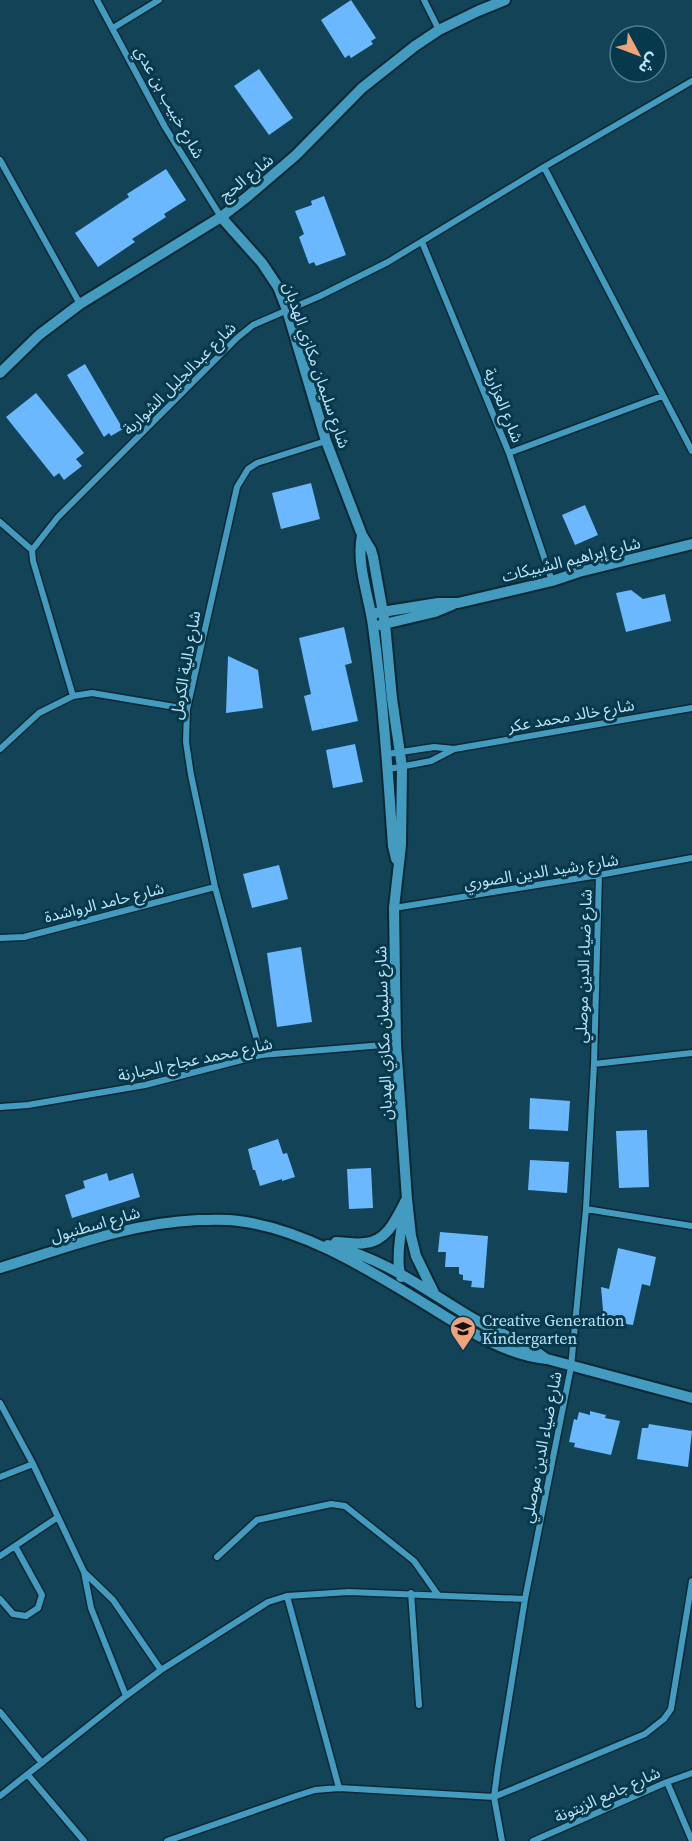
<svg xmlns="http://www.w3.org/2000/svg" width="692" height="1841" font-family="'Source Serif 4','Noto Sans Arabic',serif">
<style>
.building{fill:#6cb8fe}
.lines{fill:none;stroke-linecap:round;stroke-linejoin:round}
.minor-casing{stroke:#0c2833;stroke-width:9}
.tertiary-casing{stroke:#0c2833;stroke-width:14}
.minor{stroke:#439bbf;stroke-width:6}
.tertiary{stroke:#439bbf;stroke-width:10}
.labels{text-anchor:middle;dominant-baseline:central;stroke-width:6;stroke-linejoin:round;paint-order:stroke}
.street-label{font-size:16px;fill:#bae3f6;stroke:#05394b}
.poi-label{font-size:16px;fill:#bae3f6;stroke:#05394b;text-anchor:start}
</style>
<rect width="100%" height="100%" fill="#134356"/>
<!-- building -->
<path class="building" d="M351,0L376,38L371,41L373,44L351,58L349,55L345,58L321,20Z
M259,69L293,118L269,135L234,86Z
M166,169L186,200L164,214L166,217L132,239L135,242L98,267L75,233L129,197L127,194Z
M324,196L346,255L316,266L314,262L309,264L299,237L304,234L295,211L312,205L311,201Z
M85,364L123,429L111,436L109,433L104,437L67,375Z
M36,393L84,453L76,459L82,466L64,480L59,473L54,477L6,417Z
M311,483L320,519L281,529L272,493Z
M585,505L598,535L575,545L562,515Z
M631,590L643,599L665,594L671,621L626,632L616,593Z
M344,627L352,663L345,665L358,721L312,731L304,696L311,694L299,638Z
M228,656L258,670L263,708L226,713Z
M355,744L363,782L333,788L326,750Z
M279,865L288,899L252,908L243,874Z
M301,947L312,1022L277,1027L267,953Z
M530,1098L570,1101L568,1131L529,1129Z
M647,1130L649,1187L619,1188L616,1131Z
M278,1139L283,1154L287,1153L295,1177L282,1181V1179L260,1186L255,1170H253L248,1149Z
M530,1160L569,1162L567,1193L528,1190Z
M371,1168L373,1208L349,1209L347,1169Z
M107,1173L109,1181L133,1173L140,1197L72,1218L65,1195L85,1188L83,1181Z
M440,1232L488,1236L484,1288L471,1287L472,1281L463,1280V1275L459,1274V1267H445L446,1252H438Z
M618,1248L656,1257L650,1286L642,1284L633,1325L604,1321L601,1287L609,1289Z
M590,1411L606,1415L605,1418L620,1421L611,1455L574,1447L575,1443L569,1442L574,1419L577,1420L579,1412L590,1415Z
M649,1424L692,1431L688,1467L637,1459L642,1428H648Z"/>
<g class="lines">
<defs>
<path id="minor" d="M97,0L165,127L221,217
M424,0L439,30
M113,28L159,0
M0,160L80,304
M544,167L692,451
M422,242L509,453L552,581
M509,453L662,396
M0,522L32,550
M73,696L33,561L32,550L58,517L237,338L253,325L320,296L388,262L544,167L692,81
M0,749L39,713L73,696L92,693L187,709
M388,754L434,747L454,749L692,708
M389,769L431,761L454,749
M394,908L599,875L692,858
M0,938L24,937L215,887
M261,1055L215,887L191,775L186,742L187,709L237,487L248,469L257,463L326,441
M594,1064L692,1053
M0,1107L28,1105L145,1085L261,1055L396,1044
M586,1209L692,1226
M0,1403L33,1464L84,1572L91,1608L126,1696
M0,1477L33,1464
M0,1556L58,1517
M217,1557L257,1520L331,1504L345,1506L414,1561L438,1595
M85,1573L113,1600L161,1670
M411,1593L419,1705
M0,1599L13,1614L26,1616L38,1608L42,1595L15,1546
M0,1712L42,1763
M28,1775L84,1841
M667,1782L692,1841
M339,1788L494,1797L645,1734L664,1719L671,1709L692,1581
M0,1796L126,1696L161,1670L268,1602L287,1596L349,1592L525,1599
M167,1841L296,1796L315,1790L339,1788L287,1596
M502,1841L494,1797L498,1767L525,1599L571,1367L586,1209L594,1064L599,875
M533,1841L667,1782L692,1773"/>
<path id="tertiary" d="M221,217L262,263L278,287L287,310L326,441L362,535L371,550L373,557L385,624L392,699L402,767L401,845L394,908L396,1044L407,1199L411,1236L416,1256L434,1293
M0,373L39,335L80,304L221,217L247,197L296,155L362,88L415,46L439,30L478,11L505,0
M362,535C356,565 369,596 373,626C383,699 388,773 393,846L396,859
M376,613L438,603H458L552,581L579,572L692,544
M380,625L435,612L452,605
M336,1242C345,1242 356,1245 365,1243C388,1241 397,1217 406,1200
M328,1245C387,1259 423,1289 474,1319C498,1333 525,1342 546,1359
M0,1268C65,1248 129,1223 198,1220C211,1220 225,1219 239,1221C301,1229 359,1264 412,1296C452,1320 500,1355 547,1359L692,1398
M401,1277C395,1262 401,1229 404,1213"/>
</defs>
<!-- minor casing -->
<use href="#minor" class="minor-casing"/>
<!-- tertiary casing -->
<use href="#tertiary" class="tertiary-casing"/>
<!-- minor -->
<use href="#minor" class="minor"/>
<!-- tertiary -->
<use href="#tertiary" class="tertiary"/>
</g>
<!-- icons -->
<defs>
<symbol id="school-pin" viewBox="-11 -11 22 30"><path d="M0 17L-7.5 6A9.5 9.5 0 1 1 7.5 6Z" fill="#f0a27a" stroke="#05394b"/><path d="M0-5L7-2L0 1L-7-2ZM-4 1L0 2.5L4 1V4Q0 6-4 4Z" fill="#111"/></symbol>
</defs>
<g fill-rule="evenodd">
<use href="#school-pin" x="448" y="1314" width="30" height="40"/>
</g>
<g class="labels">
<!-- street labels -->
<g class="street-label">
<text transform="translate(170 102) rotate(61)">شارع خبيب بن عدي</text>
<text transform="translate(246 177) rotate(-39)">شارع الحج</text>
<text transform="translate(317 365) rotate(71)">شارع سليمان مكازي الهدبان</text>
<text transform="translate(179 378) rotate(-45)">شارع عبدالجليل الشواربة</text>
<text transform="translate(504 405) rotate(68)">شارع العزارية</text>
<text transform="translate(571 559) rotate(-14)">شارع إبراهيم الشبيكات</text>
<text transform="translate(185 665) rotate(-80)">شارع دالية الكرمل</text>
<text transform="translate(571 715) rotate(-10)">شارع خالد محمد عكر</text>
<text transform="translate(541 871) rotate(-9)">شارع رشيد الدين الصوري</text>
<text transform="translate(104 902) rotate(-14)">شارع حامد الرواشدة</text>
<text transform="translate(583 966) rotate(-88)">شارع ضياء الدين موصلي</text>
<text transform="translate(383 1033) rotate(-92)">شارع سليمان مكازي الهدبان</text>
<text transform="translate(195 1059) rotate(-12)">شارع محمد عجاج الحبارنة</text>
<text transform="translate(95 1224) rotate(-16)">شارع اسطنبول</text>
<text transform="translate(541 1447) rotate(-79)">شارع ضياء الدين موصلي</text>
<text transform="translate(607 1794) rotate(-24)">شارع جامع الزيتونة</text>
</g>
<!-- poi labels -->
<g class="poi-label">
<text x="482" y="1320">Creative Generation<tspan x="482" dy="18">Kindergarten</tspan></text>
</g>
</g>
<!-- north arrow -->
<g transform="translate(638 54) rotate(131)"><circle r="28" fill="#05394b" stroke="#4d7d8f" stroke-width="1.5"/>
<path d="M0-4.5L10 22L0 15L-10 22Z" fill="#f0a27a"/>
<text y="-9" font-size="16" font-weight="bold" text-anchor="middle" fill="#bae3f6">ش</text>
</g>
</svg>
